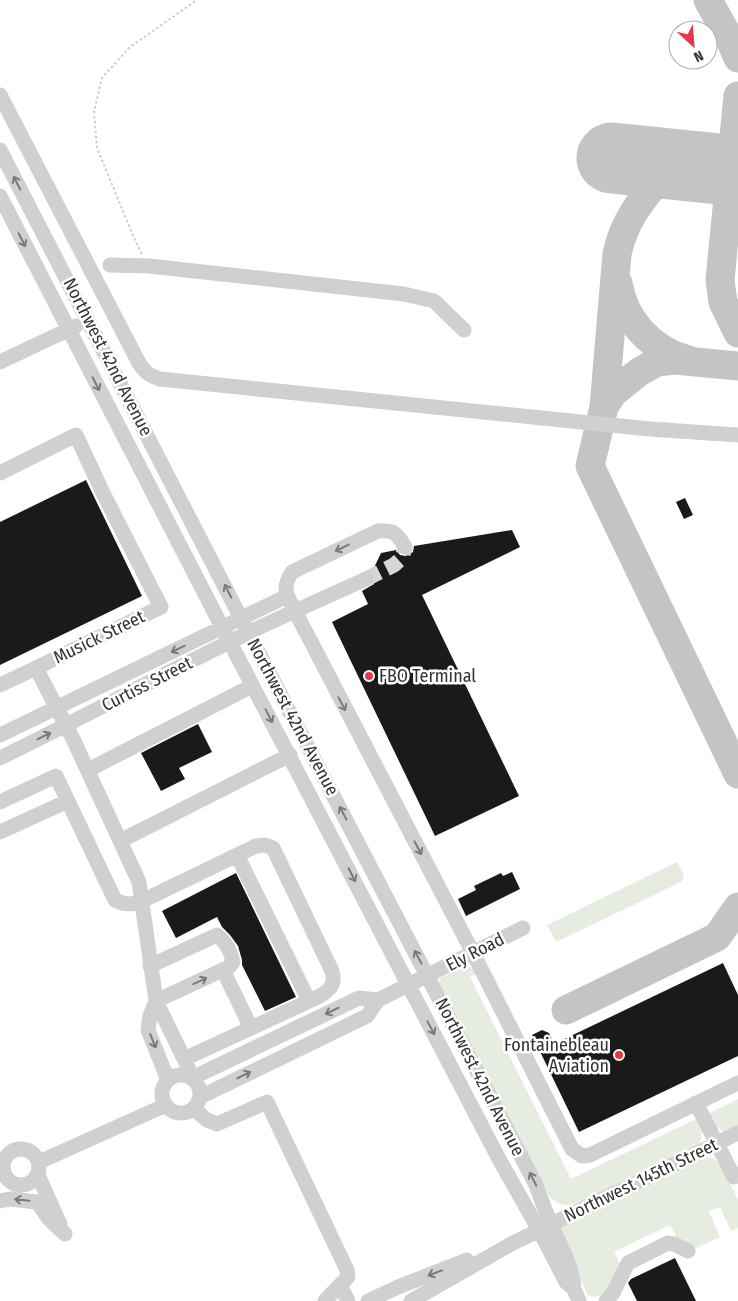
<svg xmlns="http://www.w3.org/2000/svg" width="738" height="1301" font-family="'Fira Sans Condensed',sans-serif">
<style>
.green{fill:#e6ecdf}
.lines{fill:none;stroke-linecap:round;stroke-linejoin:round}
.taxiway{stroke:#c4c4c4;stroke-width:29}
.runway{stroke:#c4c4c4;stroke-width:71}
.building{fill:#1a1a1a}
.minor-tunnel{stroke:#d6d6d6;stroke-width:15;stroke-dasharray:15 8;stroke-linecap:butt}
.path{stroke:#cdcdcd;stroke-width:2;stroke-dasharray:2.5 2.5;stroke-linecap:butt}
.minor{stroke:#d0d0d0;stroke-width:15}
.oneway{stroke:#7a7a7a}
.poi-dot{fill:#e63946;stroke:#fff;stroke-width:2}
.labels{text-anchor:middle;dominant-baseline:central;stroke-width:5;stroke-linejoin:round;paint-order:stroke}
.street-label{font-size:18px;fill:#333;stroke:#fff}
.poi-label{font-size:18px;fill:#333;stroke:#fff;text-anchor:start}
</style>
<rect width="100%" height="100%" fill="#fff"/>
<!-- green -->
<path class="green" d="M677,862C681,869 687,876 681,882L556,942L547,925Z
M465,966L473,968L476,974L470,977L571,1179L698,1118L702,1131L700,1143L578,1203C567,1207 557,1205 549,1196L440,984L439,980L441,978Z
M738,1099V1126L724,1132L715,1126L708,1114Z
M703,1157L714,1158L722,1167L738,1200V1228L731,1231L720,1207L709,1211L720,1237L696,1248L678,1240L670,1225L614,1252L621,1266L603,1295L594,1297L588,1295L561,1240V1230L563,1227Z"/>
<g class="lines">
<!-- taxiway -->
<path class="taxiway" d="M708,0L731,42L738,58
M738,96L720,280L723,302L738,333
M672,163C648,193 625,215 617,254L604,407L590,466L738,774
M618,283C624,321 652,350 688,360
M604,407L613,393L639,372L657,362L675,360L738,366
M566,1010L717,937L738,907"/>
<!-- runway -->
<path class="runway" d="M612,158L738,171"/>
</g>
<!-- building -->
<path class="building" d="M86,480L142,596L0,665V522Z
M685,498L693,515L684,519L676,502Z
M512,530L520,547L422,595L519,796L435,836L332,622L368,604L362,591L374,584L375,576L372,572L381,553L396,550L400,555L406,556L413,552L414,546Z
M198,724L212,752L179,768L185,779L161,791L141,753Z
M512,872L520,889L466,916L458,899L476,890L474,886L501,873L503,876Z
M236,873L296,997L265,1011L242,965V960L238,946L230,935L222,927L217,917L176,938L162,911Z
M723,963L738,995V1056L579,1132L532,1035L542,1030L549,1033L554,1044Z
M675,1258L696,1301H637L628,1283L631,1279Z"/>
<g class="lines">
<!-- minor-tunnel -->
<path class="minor-tunnel" d="M366,579L394,565L402,558L405,547"/>
<!-- path -->
<path class="path" d="M142,254L134,238L97,148L94,112L102,78L130,47L197,0"/>
<!-- minor -->
<path class="minor" d="M0,95L139,363C144,372 150,376 160,379L650,429L738,435
M0,150L248,632L536,1185C541,1199 546,1213 552,1226C560,1246 573,1267 574,1289
M0,196L222,627L499,1159L539,1230L566,1282L574,1289L579,1301
M110,265L149,266L404,294L434,301L464,330
M0,362L76,326
M0,473L76,435L103,493L161,607L36,668L74,741L139,882L156,1001L188,1067L186,1075
M366,579L295,611C287,595 281,589 292,572L378,531C394,530 397,533 405,547
M0,685L36,668
M0,735L287,596
M0,758C99,710 195,656 295,611L473,953L572,1149L582,1156L590,1155L738,1083
M88,770L252,686
M0,802L56,776L115,900C125,905 131,905 142,901L256,846L265,845L273,848L332,971C336,985 329,991 318,997L184,1059
M0,832L68,801
M120,841L290,755
M237,855L309,1001
M150,966L217,935C226,942 231,951 233,962L229,967L156,1001L150,1016L148,1030L168,1080
M223,970L251,1028
M162 1094a19 19 0 1 1 38 0a19 19 0 1 1-38 0Z
M192,1078L359,998L378,1000
M200,1097L367,1016L378,1000L523,928
M696,1103L734,1177L738,1175
M194,1109L207,1120L217,1124L267,1102L347,1270L348,1277L340,1285L348,1301
M3 1167a18 18 0 1 1 36 0a18 18 0 1 1-36 0Z
M39,1162L166,1105
M38,1175L60,1224
M0,1201L10,1199L37,1202L49,1219L65,1234
M325,1301L340,1285
M368,1301L398,1287L467,1260
M411,1301L513,1243L738,1133
M606,1301L613,1293L628,1263L668,1243L674,1244L688,1251"/>
</g>
<!-- one-way arrows -->
<defs><path id="oneway-shaft" d="M-6 0H5M1.5-3L5.5 0L1.5 3" fill="none" stroke-width="1.6" stroke-linecap="round" stroke-linejoin="round" transform="scale(1.25)"/></defs>
<g class="oneway">
<use href="#oneway-shaft" transform="translate(17 183) rotate(-117)"/>
<use href="#oneway-shaft" transform="translate(22 240) rotate(63)"/>
<use href="#oneway-shaft" transform="translate(96 384) rotate(63)"/>
<use href="#oneway-shaft" transform="translate(342 548) rotate(154)"/>
<use href="#oneway-shaft" transform="translate(228 591) rotate(-117)"/>
<use href="#oneway-shaft" transform="translate(178 649) rotate(154)"/>
<use href="#oneway-shaft" transform="translate(342 704) rotate(62)"/>
<use href="#oneway-shaft" transform="translate(269 716) rotate(62)"/>
<use href="#oneway-shaft" transform="translate(44 736) rotate(-26)"/>
<use href="#oneway-shaft" transform="translate(343 813) rotate(-118)"/>
<use href="#oneway-shaft" transform="translate(418 848) rotate(62)"/>
<use href="#oneway-shaft" transform="translate(352 875) rotate(63)"/>
<use href="#oneway-shaft" transform="translate(418 957) rotate(-118)"/>
<use href="#oneway-shaft" transform="translate(200 981) rotate(-25)"/>
<use href="#oneway-shaft" transform="translate(332 1011) rotate(154)"/>
<use href="#oneway-shaft" transform="translate(431 1028) rotate(62)"/>
<use href="#oneway-shaft" transform="translate(153 1041) rotate(68)"/>
<use href="#oneway-shaft" transform="translate(244 1075) rotate(-26)"/>
<use href="#oneway-shaft" transform="translate(533 1179) rotate(-117)"/>
<use href="#oneway-shaft" transform="translate(22 1200) rotate(-174)"/>
<use href="#oneway-shaft" transform="translate(435 1273) rotate(159)"/>
</g>
<!-- markers -->
<g class="poi-dot">
<circle cx="369" cy="676" r="5"/>
<circle cx="619" cy="1055" r="5"/>
</g>
<g class="labels">
<!-- street labels -->
<g class="street-label">
<text transform="translate(108 357) rotate(63)">Northwest 42nd Avenue</text>
<text transform="translate(99 637) rotate(-26)">Musick Street</text>
<text transform="translate(147 684) rotate(-27)">Curtiss Street</text>
<text transform="translate(293 717) rotate(62)">Northwest 42nd Avenue</text>
<text transform="translate(475 952) rotate(-27)">Ely Road</text>
<text transform="translate(480 1077) rotate(63)">Northwest 42nd Avenue</text>
<text transform="translate(641 1180) rotate(-26)">Northwest 145th Street</text>
</g>
<!-- poi labels -->
<g class="poi-label">
<text x="379" y="676">FBO Terminal</text>
<text x="609" y="1045" text-anchor="end">Fontainebleau<tspan x="609" dy="21">Aviation</tspan></text>
</g>
</g>
<!-- north arrow -->
<g transform="translate(693 45) rotate(154)"><circle r="24" fill="#ffffff" stroke="#adadad"/>
<path d="M0-4L9 19L0 12L-9 19Z" fill="#e63946"/>
<text y="-8" font-size="14" font-weight="bold" text-anchor="middle" fill="#333333">N</text>
</g>
</svg>
